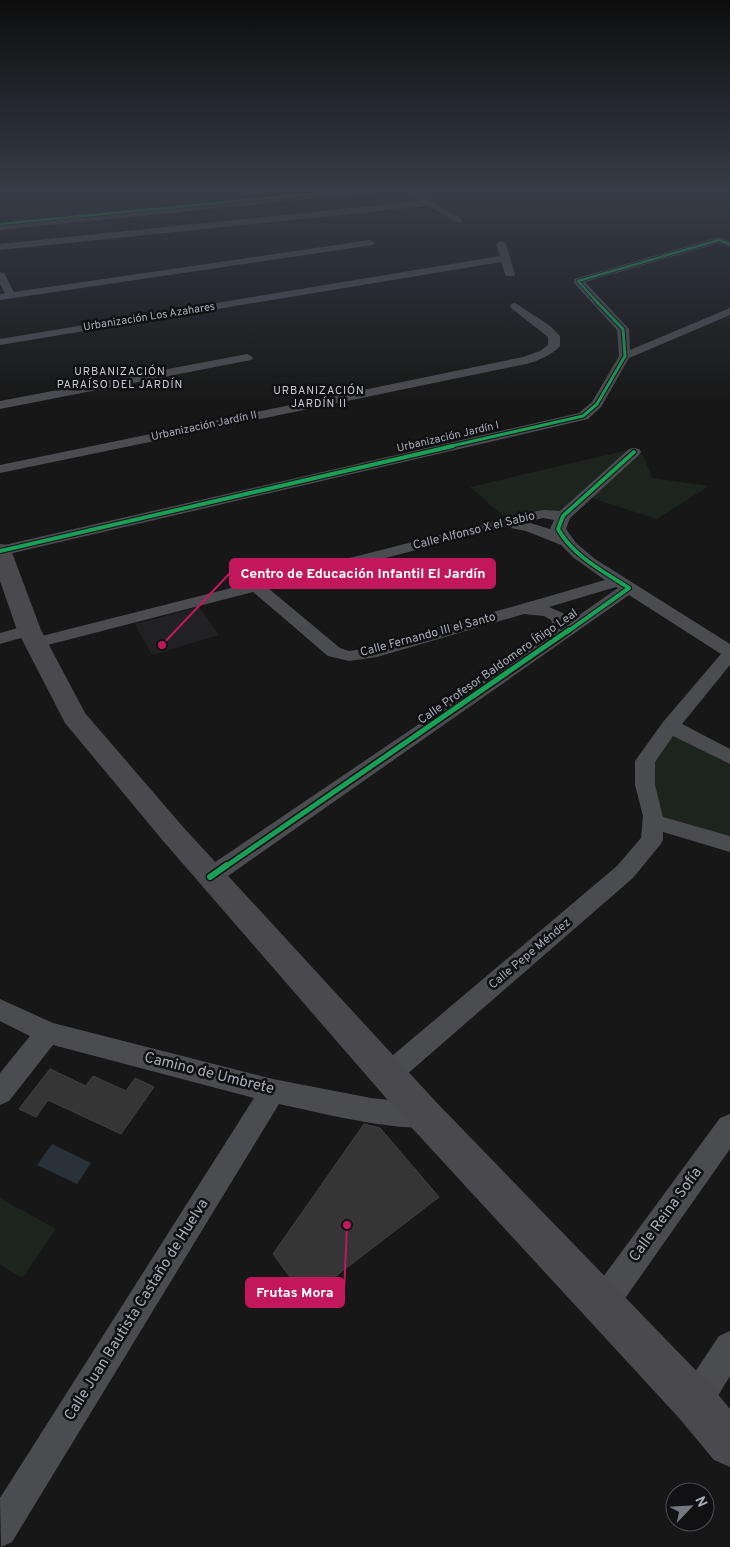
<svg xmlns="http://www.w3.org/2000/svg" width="730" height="1547" font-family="Overpass,sans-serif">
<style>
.built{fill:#212123}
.green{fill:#1d241e}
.water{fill:#2a3239}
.building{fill:#353536;stroke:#3f4043}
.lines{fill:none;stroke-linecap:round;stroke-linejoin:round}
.street{fill:#4b4c50;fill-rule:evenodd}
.secondary{fill:#4a4a4e;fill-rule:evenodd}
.cycleway-far4-casing{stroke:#111113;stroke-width:4}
.cycleway-far3-casing{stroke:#111113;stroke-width:5}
.cycleway-far2-casing{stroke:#111113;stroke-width:6}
.cycleway-far1-casing{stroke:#111113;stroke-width:8}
.cycleway-casing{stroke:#111113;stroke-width:9}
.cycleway-far4{stroke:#1a9f57;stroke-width:2.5}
.cycleway-far3{stroke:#1a9f57;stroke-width:3}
.cycleway-far2{stroke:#1a9f57;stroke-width:4}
.cycleway-far1{stroke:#1a9f57;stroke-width:5}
.cycleway{stroke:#1a9f57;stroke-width:6}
.labels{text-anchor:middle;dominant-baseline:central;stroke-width:5;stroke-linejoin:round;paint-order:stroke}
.far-street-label{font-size:11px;fill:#a8adb8;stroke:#111113}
.far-neighbourhood-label{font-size:11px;letter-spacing:1px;fill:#c9ccd4;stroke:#111113}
.street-label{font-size:12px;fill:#a8adb8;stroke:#111113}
.near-street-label{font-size:15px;fill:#a8adb8;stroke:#111113}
.leader{fill:none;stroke:#c2185b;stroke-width:2}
.callout-dot{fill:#c2185b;stroke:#111113;stroke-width:2}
.callout{fill:#c2185b;stroke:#c2185b;stroke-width:2}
.callout-label{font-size:14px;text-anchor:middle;font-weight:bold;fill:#fff}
</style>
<rect width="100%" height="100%" fill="#171717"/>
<!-- built -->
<path class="built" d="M199,607L219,635L152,655L135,624Z"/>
<!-- green -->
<path class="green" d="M624,451L643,455L652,478L709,486L657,519L585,496L563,516L509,521L470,487Z
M665,733L730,757V844L653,822L645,761Z
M0,1198L56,1229L22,1278L0,1265Z"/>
<!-- water -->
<path class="water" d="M52,1144L91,1163L77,1184L37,1165Z"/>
<!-- building -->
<path class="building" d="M50,1069L86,1086L93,1076L126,1091L135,1078L154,1087L121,1134L48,1100L36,1117L19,1109Z
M364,1124L380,1128L439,1197L306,1299L273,1254Z"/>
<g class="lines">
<!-- street -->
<path class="street" d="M401,189H411L463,220L459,223L456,222L428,206L0,250V244L420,201Z
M719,237L730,241V247L719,243L585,282L629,329L630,350L730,308V315L629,358L601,407L588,419L0,556V546L579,413L592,402L619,356L617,330L574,283V279Z
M370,240L375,243L373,245L0,300V294L5,293L0,284V272L4,273L14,292Z
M501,241L506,244L515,274L514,276H506L501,262L0,345V339L500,256L496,244Z
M515,303L549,325L560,336V346C552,355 538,361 526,364L0,473V465L523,357L540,351L548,345V337L511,308L510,306L511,304Z
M247,354L251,356L253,358L251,360L0,409V401Z
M634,448L639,449L641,452L639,455L570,518L566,529L576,543L595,559L730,644V665L682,724L730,749V764L673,736L655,762V785L663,817L730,836V852L663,832V840L660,845L633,878L398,1082L389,1086L380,1082L376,1074L380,1066L617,866L641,838L643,816L635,785V761L663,722L721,654L629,595L218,883L210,885L202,883L199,877L202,871L555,632L551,620L544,616L524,614L377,657L349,661L328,656L253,592L36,648L30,647L27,643L30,639L523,514L543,510L560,511L629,449ZM543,518L554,520L550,529L527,522ZM506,527L526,531L561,545L574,558L605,580L369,648L349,651L340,648L268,588ZM616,587L618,588L569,622L563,613L549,607Z
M29,625L35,626L38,630L35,634L0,644V633Z
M0,999L53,1023L273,1079L371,1098L425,1104L434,1107L438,1116L434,1125C408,1135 312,1111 279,1104L12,1542L1,1547L0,1498L254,1098L53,1045L9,1101L0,1105V1073L30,1036L0,1021Z
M730,1114V1149L614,1314L603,1318L592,1314L588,1303L592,1292L720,1118Z
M730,1331V1376L707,1414L695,1418L683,1414L679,1402L683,1390L719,1336Z"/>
<!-- secondary -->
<path class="secondary" d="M347,189H386L380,192L0,230V222Z
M0,544L8,545L11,550L41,630L85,713L184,828L438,1104L711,1386L730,1409V1467L714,1460L679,1418L412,1128L164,842L65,723L17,630L0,581Z"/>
<defs>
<path id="cycleway-far4" d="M0,224L362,189
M598,303L578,281L719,240L730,244"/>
<path id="cycleway-far3" d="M447,447L583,416L597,404L625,356L623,329L597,302"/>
<path id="cycleway-far2" d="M0,551L453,446
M567,632L629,588C603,571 574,557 558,529L563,516L634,452"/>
<path id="cycleway-far1" d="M225,867L569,630"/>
<path id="cycleway" d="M210,877L227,865"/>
</defs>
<!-- cycleway-far4 casing -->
<use href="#cycleway-far4" class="cycleway-far4-casing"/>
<!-- cycleway-far3 casing -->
<use href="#cycleway-far3" class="cycleway-far3-casing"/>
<!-- cycleway-far2 casing -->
<use href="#cycleway-far2" class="cycleway-far2-casing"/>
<!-- cycleway-far1 casing -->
<use href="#cycleway-far1" class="cycleway-far1-casing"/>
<!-- cycleway casing -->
<use href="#cycleway" class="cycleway-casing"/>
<!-- cycleway-far4 -->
<use href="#cycleway-far4" class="cycleway-far4"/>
<!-- cycleway-far3 -->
<use href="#cycleway-far3" class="cycleway-far3"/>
<!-- cycleway-far2 -->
<use href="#cycleway-far2" class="cycleway-far2"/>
<!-- cycleway-far1 -->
<use href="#cycleway-far1" class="cycleway-far1"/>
<!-- cycleway -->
<use href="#cycleway" class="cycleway"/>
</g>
<!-- sky -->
<linearGradient id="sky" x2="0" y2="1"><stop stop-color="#0d0d0d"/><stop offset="0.47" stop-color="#363c47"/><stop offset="1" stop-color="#363c47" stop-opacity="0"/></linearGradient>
<rect width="730" height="405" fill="url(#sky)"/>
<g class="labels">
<!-- far-street labels -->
<g class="far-street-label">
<text transform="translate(149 317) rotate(-9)">Urbanización Los Azahares</text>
<text transform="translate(204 426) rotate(-12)">Urbanización Jardín II</text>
<text transform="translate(448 437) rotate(-13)">Urbanización Jardín I</text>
</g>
<!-- far-neighbourhood labels -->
<g class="far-neighbourhood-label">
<text x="120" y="372">URBANIZACIÓN<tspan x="120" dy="13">PARAÍSO DEL JARDÍN</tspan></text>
<text x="319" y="391">URBANIZACIÓN<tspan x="319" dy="13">JARDÍN II</tspan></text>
</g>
<!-- street labels -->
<g class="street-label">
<text transform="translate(474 531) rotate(-14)">Calle Alfonso X el Sabio</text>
<text transform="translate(428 635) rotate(-15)">Calle Fernando III el Santo</text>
<text transform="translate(498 667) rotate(-35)">Calle Profesor Baldomero Íñigo Leal</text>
<text transform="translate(530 954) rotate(-40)">Calle Pepe Méndez</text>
</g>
<!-- near-street labels -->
<g class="near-street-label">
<text transform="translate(209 1074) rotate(14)">Camino de Umbrete</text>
<text transform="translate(666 1215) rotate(-54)">Calle Reina Sofía</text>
<text transform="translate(137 1310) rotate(-58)">Calle Juan Bautista Castaño de Huelva</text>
</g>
</g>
<!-- callouts -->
<path class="leader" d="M162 645L230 573M347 1225L344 1292"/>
<g class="callout-dot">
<circle cx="162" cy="645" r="5"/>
<circle cx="347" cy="1225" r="5"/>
</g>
<g class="callout">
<rect x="230" y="559" width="265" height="29" rx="5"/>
<rect x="246" y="1278" width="98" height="29" rx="5"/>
</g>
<g class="callout-label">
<text x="363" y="578">Centro de Educación Infantil El Jardín</text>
<text x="295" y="1297">Frutas Mora</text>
</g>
<!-- north arrow -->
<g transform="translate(690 1507) rotate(65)"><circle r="24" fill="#111113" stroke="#4d4f55"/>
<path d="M0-4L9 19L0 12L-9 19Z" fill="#757880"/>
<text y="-8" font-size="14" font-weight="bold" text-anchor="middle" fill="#a8adb8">N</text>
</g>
</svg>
